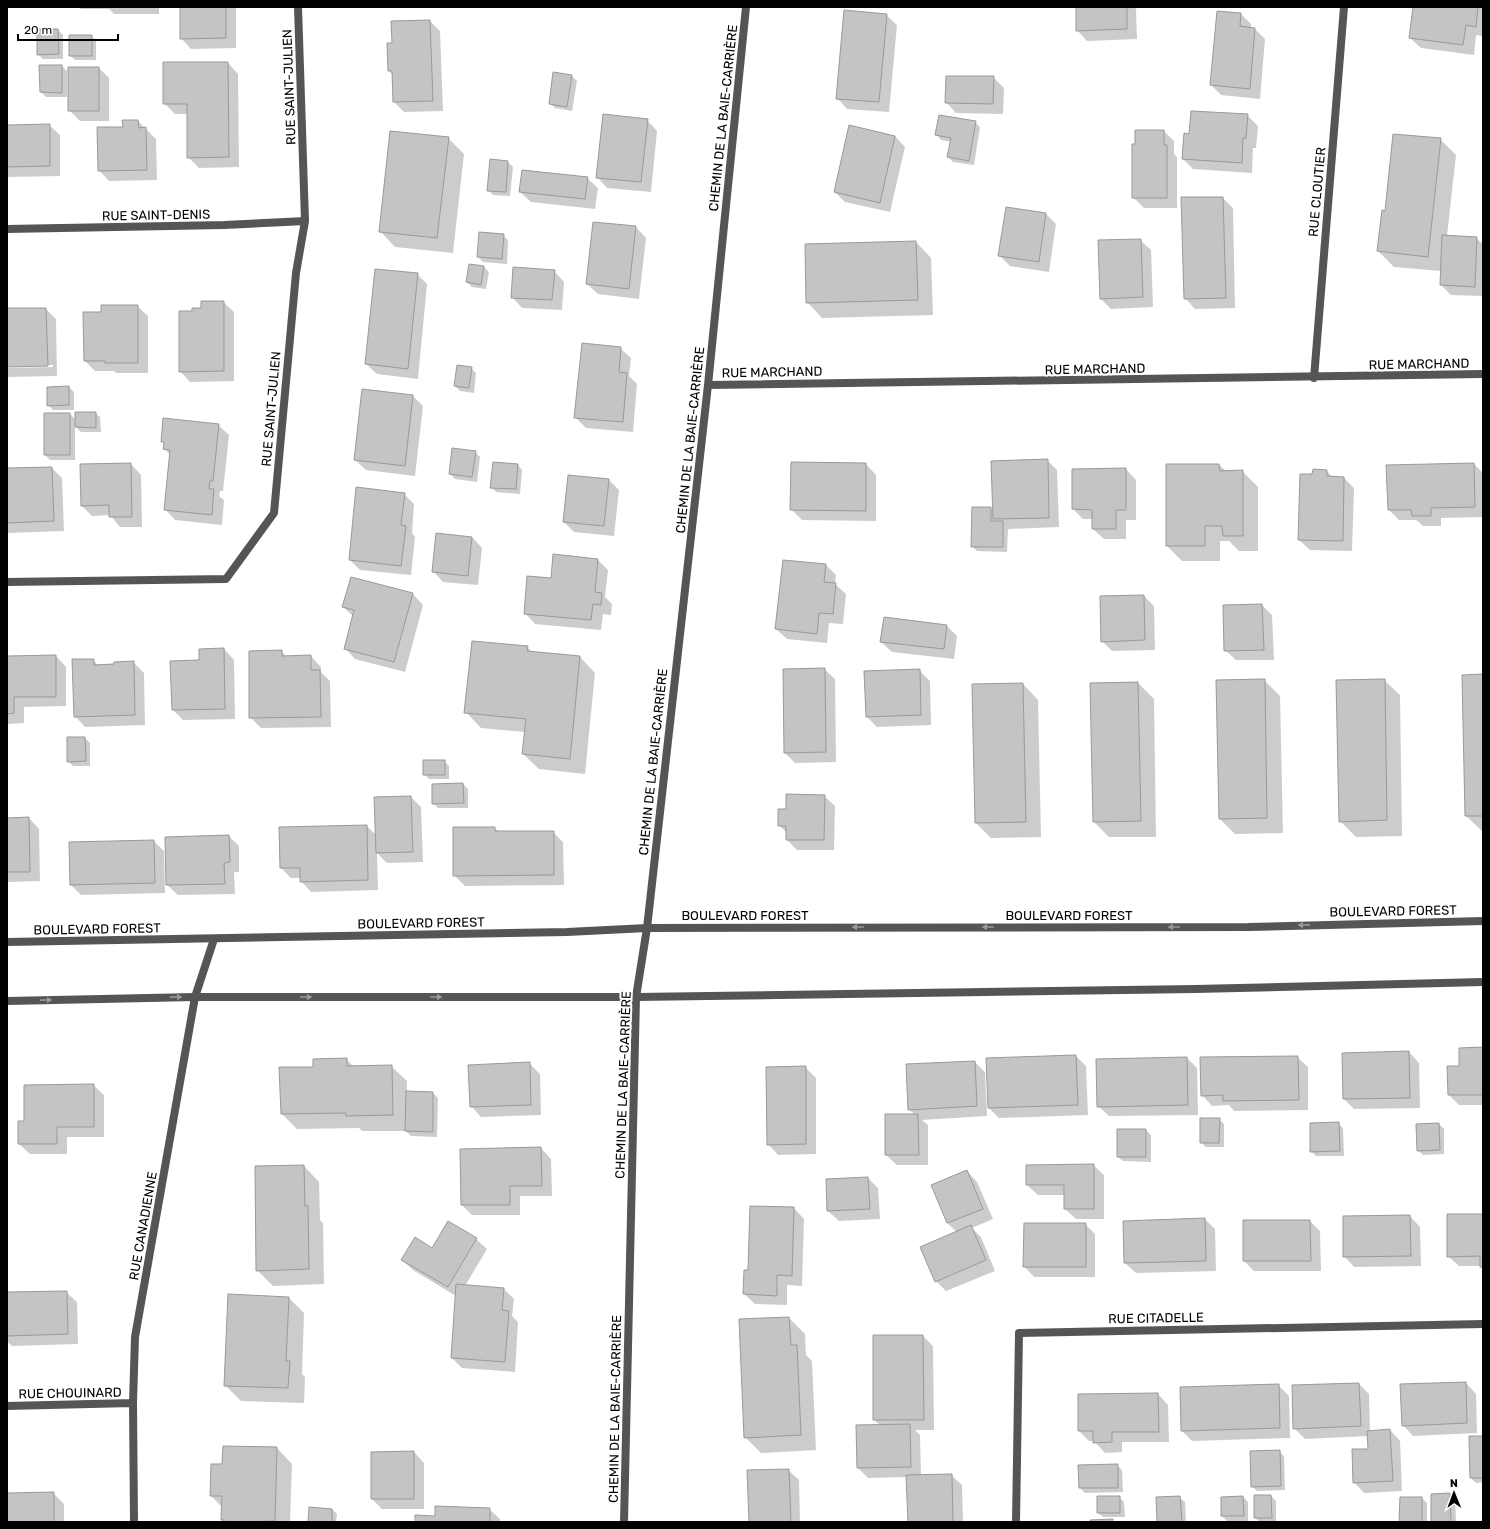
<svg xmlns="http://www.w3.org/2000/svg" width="1490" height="1529" font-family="Rubik,sans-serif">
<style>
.shadow{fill:#0003}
.building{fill:#c4c4c4;stroke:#999}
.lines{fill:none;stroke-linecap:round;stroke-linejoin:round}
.minor{stroke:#555;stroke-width:8}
.tertiary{stroke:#555;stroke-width:8}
.oneway{fill:#999}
.labels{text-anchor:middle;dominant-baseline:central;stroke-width:4;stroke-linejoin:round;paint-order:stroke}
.street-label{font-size:13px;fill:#000;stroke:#fff}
</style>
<rect width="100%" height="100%" fill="#fff"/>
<!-- shadow -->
<path class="shadow" d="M79,7H159V14H114L109,9H81Z
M181,7H236V48L191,49L181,38Z
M1077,7H1134L1136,9L1137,39L1087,41L1077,30Z
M1414,7H1483V36L1476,35L1474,55L1421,48L1410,38Z
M1241,14L1251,24V28L1255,29L1265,39L1260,99L1221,95L1211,85Z
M886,15L897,25L889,112L847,109L837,98Z
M430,21L440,31L443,111L404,112L394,102L393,75L389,71Z
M58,30L63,35V59H43L38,54Z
M91,36L96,41V60H75L70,55Z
M228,63L238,74L239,167L199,168L188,157V114H175L164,103Z
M40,66H62L67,71V97H46L41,92Z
M69,68H99L109,78V121H80L70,111Z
M572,76L577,81L572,111L555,108L550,103Z
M993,77L1004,88L1003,114L956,113L946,102Z
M1247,115L1258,126L1256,148H1253L1252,173L1193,169L1183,159L1190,135Z
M647,120L657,131L651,192L607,188L597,177Z
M138,121L156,139L157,180L109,181L99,170L124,128Z
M975,122L980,127L974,165L953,162L948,157L951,142L941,140L937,135Z
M49,125L60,135V176L7,177V126Z
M849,126L895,136L905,147L890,212L845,202L835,192Z
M1164,131L1174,141V154L1177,157V208H1144L1133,197L1136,145Z
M448,138L464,154L453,253L395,247L380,231Z
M1440,139L1456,155L1447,236L1476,238L1483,244V296L1451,295L1441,285V271L1394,267L1378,251L1385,212Z
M508,162L513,167L510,196L493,195L488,190Z
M587,178L598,188L595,209L531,202L520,192Z
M1223,198L1233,208L1235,308L1195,309L1185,298Z
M1046,214L1056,224L1049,272L1010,266L1000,256Z
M636,227L646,238L639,299L598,294L587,284Z
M503,235L508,240L507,264L483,262L478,257Z
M1140,240L1151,250L1153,307L1111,309L1101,299Z
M916,242L931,258L933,315L822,318L807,302Z
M469,265L484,267L489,272L486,289L472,287L467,282Z
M554,271L564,282L562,310L522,308L512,297Z
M417,274L427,284L418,379L377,374L366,364Z
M223,302L234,312V381L190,382L180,371L202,309Z
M137,306L148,316V373H116L114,371H95L85,361L102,313Z
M7,309H46L56,319L57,376L7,377V368L53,367V365L7,366Z
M620,348L631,358L629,376L637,384L633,432L586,428L575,417Z
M471,368L476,373L474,393L460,391L455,386Z
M69,387L74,392V410H53L48,405Z
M413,396L423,406L415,476L366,470L355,460Z
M95,413L100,417L101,432H81L75,426V460H50L45,455L70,414L76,420Z
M218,425L229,435L223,491H220L219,496L224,500L222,525L175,520L165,509L171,455L164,449L165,444L162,441Z
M475,452L480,457L477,482L455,479L450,474Z
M1047,460L1057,470L1059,527L1008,529L1007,552L977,551L972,546L991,508L993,511Z
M792,463L866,464L876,475V521L802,520L791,509Z
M131,464L141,475L142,527H120L110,515L92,516L82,506Z
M1474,464L1483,473V517L1441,518V526H1423L1416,520H1399L1389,510L1387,466Z
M518,465L522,470L520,494L496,492L491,487Z
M1219,465L1226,471H1242L1258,487V551H1239L1229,541H1220V561H1182L1167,546Z
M52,468L62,478L64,531L7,533V469Z
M1126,469L1136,480V520H1126V539H1104L1093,529V519H1083L1073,509Z
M1327,471L1333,478H1344L1354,488L1352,551L1310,550L1299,540L1301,475H1313Z
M609,480L619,490L614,536L574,532L564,522Z
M404,494L414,504L412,533L415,537L411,575L360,570L350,560Z
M472,537L482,548L478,585L443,582L433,571Z
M598,560L608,570L605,597L612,604L611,615L603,614L601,630L535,624L525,613L552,579Z
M784,561L826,565L836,575L835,584L846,594L843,624L829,623L827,643L787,639L776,629Z
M413,594L423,605L405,672L355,659L345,648L354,617L343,607Z
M1144,596L1154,606L1155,650L1112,651L1102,641Z
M1262,605L1272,615L1274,660H1236L1225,650Z
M947,626L957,636L954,659L892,652L881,642Z
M527,647L532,652L580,657L595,673L585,774L539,769L523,754L525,732L481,728L466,712Z
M224,649L234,660L235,719L183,720L173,710L201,661Z
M281,651L287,657L311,656L321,667V672L330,681L331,727L261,728L250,717Z
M56,656L66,667V706L24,707V723L7,724V657Z
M93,660L99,666L133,662L144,673L145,725L85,727L75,716Z
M824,669L835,679L836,762L795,763L785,753Z
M919,670L930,681L931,725L877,727L867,717Z
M1483,675V831H1482L1466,816Z
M1264,680L1280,696L1283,833L1235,834L1220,819Z
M1384,680L1400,695L1402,836L1356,837L1340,821Z
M1138,683L1154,699L1156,837H1109L1094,822L1091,684Z
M1023,684L1038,700L1041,837L991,838L976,823Z
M85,738L90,743V766H73L68,761Z
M444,761L449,766V779H429L424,774Z
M463,784L468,789V808H438L433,803Z
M824,796L835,806L834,850H797L787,840V833L779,825L787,810Z
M411,797L421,807L423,862L387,863L377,853L378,890L311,892L301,881V878H291L281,868L367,826L377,836Z
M29,818L39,829L40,881L7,882V819Z
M495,828L499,832H553L563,842L564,885L465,886L454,875Z
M229,836L239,846V872H234L235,894L178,895L167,885Z
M154,841L164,851L165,893L81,895L71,885Z
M1483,1048V1105H1459L1449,1095Z
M1409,1052L1419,1063L1420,1108L1354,1109L1344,1099L1343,1054Z
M1076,1056L1086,1066L1088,1115L999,1118L989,1108L987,1059Z
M1297,1057L1308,1067V1110L1234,1111L1229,1105L1212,1106L1202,1095Z
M1187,1058L1197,1068L1198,1115L1109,1116L1098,1106Z
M346,1059L354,1067L391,1066L407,1081V1092L433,1093L438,1098L437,1137L411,1136L406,1131H362L359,1128L297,1129L282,1114L314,1068Z
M975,1062L985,1072L987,1116L922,1120L928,1125V1165H897L886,1155L915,1115L909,1109Z
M529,1063L540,1074L541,1115L481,1117L471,1106Z
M805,1067L816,1078V1154L778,1155L768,1144Z
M93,1085L104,1095V1137H67V1154H30L19,1144L25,1122Z
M1219,1119L1224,1124V1147H1206L1201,1142Z
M1338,1123L1343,1128L1344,1156H1316L1311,1151Z
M1439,1124L1444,1129V1154L1423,1155L1418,1150Z
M1146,1130L1151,1135V1162L1123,1161L1118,1157Z
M541,1148L551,1159L552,1196H520V1215H472L462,1205Z
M1093,1165L1104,1175V1219H1076L1065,1209V1195H1038L1027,1185Z
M304,1166L319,1182L320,1220L323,1223L324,1284L273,1286L257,1270Z
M967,1171L977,1182L993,1219L972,1228L981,1237L995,1271L946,1291L936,1281L957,1232L947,1223L932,1185Z
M868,1178L878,1188L880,1219L839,1221L828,1211L827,1180Z
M794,1208L804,1219L802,1286L787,1285V1305L755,1304L744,1294L745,1271H749Z
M1483,1215V1269L1481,1266H1459L1448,1256Z
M1410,1216L1420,1227L1421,1266L1354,1267L1344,1256Z
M1205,1219L1215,1229L1216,1271L1136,1273L1125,1263Z
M1310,1221L1320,1231L1321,1271H1254L1244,1261Z
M448,1222L476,1239L487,1249L465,1286L503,1288L514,1299L512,1316L518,1322L515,1372L462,1368L452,1358L456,1296L413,1270L402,1260L432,1249Z
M1085,1224L1095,1234V1277H1034L1024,1266Z
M7,1232L8,1233V1249L7,1250Z
M66,1292L77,1302L78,1344L12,1346L7,1341V1293Z
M289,1298L304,1313L302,1374L305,1377L304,1403L241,1401L225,1385Z
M789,1318L805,1334L806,1355L812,1361L816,1450L761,1453L745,1437L740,1320Z
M874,1336H923L933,1346L934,1430H915L920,1435L921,1476L951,1475L962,1485L963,1522H909L907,1477L868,1478L858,1468L880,1425L874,1420Z
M1466,1383L1476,1394L1477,1433L1413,1436L1403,1425Z
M1359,1384L1369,1394L1370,1432L1390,1430L1400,1441L1402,1491L1364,1493L1354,1482L1369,1450L1368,1436L1305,1439L1294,1428Z
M1278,1385L1289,1396L1290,1438L1192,1441L1182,1431Z
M1158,1394L1168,1405L1169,1442H1122V1452L1105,1453L1094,1441H1089L1079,1431Z
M1483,1437V1482L1476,1483L1471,1478Z
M277,1448L292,1464L290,1522H224L222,1520V1507L211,1496L223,1465Z
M1279,1451L1284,1456L1285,1490L1257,1491L1252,1486Z
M414,1452L424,1463V1509H382L372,1499V1453Z
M1117,1465L1122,1470L1123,1492L1085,1493L1080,1488Z
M788,1470L799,1480L800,1522H750Z
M53,1493L64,1504V1522H7V1494Z
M1450,1494L1455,1499L1456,1522H1432Z
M1271,1496L1276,1501V1522H1260L1255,1518Z
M1119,1497L1124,1502L1125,1517H1103L1098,1513Z
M1243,1497L1248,1502V1522H1228L1222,1516Z
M1180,1498L1185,1502L1186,1522H1158Z
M1422,1498L1427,1503V1522H1400Z
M332,1509L337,1514L336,1522H309Z
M489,1509L500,1519V1522H416Z"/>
<!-- building -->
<path class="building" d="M180,7H226V38L180,39Z
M1076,7H1127V29L1076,31Z
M1413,7H1478L1476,27L1466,25L1463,45L1409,38Z
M844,10L887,14L879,102L836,99Z
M1217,11L1241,13L1240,26L1255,28L1250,89L1210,85Z
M430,20L433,101L393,102L392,71H388L387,43H392L391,21Z
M37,29H58L59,54L37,55Z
M69,35H92V56H69Z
M163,62H228L229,157L187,158V104H163Z
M39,65H62V93L40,92Z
M68,67H99V111H68Z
M553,72L572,75L567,107L549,104Z
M946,76H994L993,104L945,103Z
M1191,111L1248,114L1246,138H1243L1242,163L1182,159L1184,133L1189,134Z
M603,114L648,119L641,182L596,178Z
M939,115L976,121L969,161L947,157L951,138L935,135Z
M122,120H138L139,128L146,127L147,170L98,171L97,127H123Z
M50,124V166L7,167V125Z
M849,125L895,136L880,203L834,192Z
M1135,130H1164V145H1167V198H1132V144H1135Z
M390,131L449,137L437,238L379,232Z
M1393,134L1441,138L1428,257L1377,251L1382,210L1385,211Z
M490,159L508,161L506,192L487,191Z
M522,170L588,177L585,199L519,192Z
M1181,197H1223L1226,298L1184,299Z
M1006,207L1046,213L1039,262L998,256Z
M593,222L636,226L629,289L586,284Z
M479,232L504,234L502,259L477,257Z
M1442,235L1477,237L1475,287L1440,285Z
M1141,239L1143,297L1100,299L1098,240Z
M916,241L918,300L806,303L805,244Z
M469,264L484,266L481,285L466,282Z
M513,267L555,270L552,300L511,298Z
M375,269L418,273L408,369L365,364Z
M201,301H224V371L179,372V311H192V308H201Z
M101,305H138V363H105V361H84L83,312H101Z
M7,308H46L48,366L7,367Z
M582,343L621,347L619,372L627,373L623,422L574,418Z
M457,365L472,367L469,388L454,386Z
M69,386V405L47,406V387Z
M362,389L413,395L405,466L354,460Z
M75,412H96V428L75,427Z
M44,413H70V455H44Z
M163,418L219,424L213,481H210L209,489H214L212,515L164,510L170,450L163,449L164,442H161Z
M452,448L476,451L472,477L449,474Z
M1048,459L1049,518L993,519L991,461Z
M493,462L518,464L516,489L490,488Z
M791,462L866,463V511L790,510Z
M131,463L132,517H109V505L81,506L80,464Z
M1474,463L1475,507L1431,508V516H1412L1411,510H1388L1386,465Z
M1166,464H1219L1220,471L1243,470V536H1223L1222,526H1205V546H1166Z
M52,467L54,521L7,523V468Z
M1126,468V510H1116V529H1092V510L1072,509V469Z
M1313,469L1327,470V476L1344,477L1343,541L1298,540L1300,474H1312Z
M568,475L609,479L604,526L563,522Z
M356,487L405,493L401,525L406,526L401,566L349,560Z
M972,507H991V521H1003V547H971Z
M436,533L472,537L468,576L432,572Z
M553,554L598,559L595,592L602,593L601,605L593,604L591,620L524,614L527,576L551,578Z
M783,560L826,564L824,582L836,583L833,614L819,613L817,634L775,629Z
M351,577L413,593L394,662L344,649L354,610L342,607Z
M1144,595L1145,640L1101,642L1100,596Z
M1262,604L1264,650L1224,651L1223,605Z
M884,617L947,625L944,649L880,642Z
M472,641L528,646L527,651L580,656L570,759L522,754L526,719L464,713Z
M224,648L225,709L172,710L170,661L199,660V649Z
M282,650V656L311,655V670H320L321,717L249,718V651Z
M56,655V697H14V713L7,714V656Z
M72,659H94V665L114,664V662L134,661L135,715L74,717Z
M825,668L826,752L784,753L783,669Z
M920,669L921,715L866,717L864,671Z
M1483,674V816H1465L1462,675Z
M1265,679L1267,818L1219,819L1216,680Z
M1385,679L1387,820L1339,822L1336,680Z
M1138,682L1141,821L1093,822L1090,683Z
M1023,683L1026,822L975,823L972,684Z
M67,737H85L86,761L67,762Z
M423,760H445V775H423Z
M463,783L464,803L432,804V784Z
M786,794L825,795L824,840H786V826H778V809H786Z
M411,796L413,852L376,853L374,797Z
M29,817L30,872H7V818Z
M367,825L368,880L300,882V868H280L279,827Z
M453,827H495V831H554V875L453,876Z
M229,835L230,862L224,863L225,884L166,885L165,837Z
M154,840L155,883L70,885L69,842Z
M1483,1047V1095H1448L1447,1066H1459V1048Z
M1409,1051L1410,1098L1343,1099L1342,1053Z
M1076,1055L1078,1105L988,1108L986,1058Z
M1298,1056L1299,1100L1223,1101V1095L1201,1096L1200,1057Z
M1187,1057L1188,1105L1097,1107L1096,1059Z
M347,1058V1066L392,1065L393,1115L346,1116V1113L281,1114L279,1067H313V1059Z
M975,1061L977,1106L908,1110L906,1064Z
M530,1062L531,1105L470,1107L468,1065Z
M806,1066V1144L767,1145L766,1067Z
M94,1084V1127H57V1144H18V1121H24V1085Z
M406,1091L433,1092V1132L405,1131Z
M885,1114H918L919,1155H885Z
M1200,1118H1220L1219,1143H1200Z
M1339,1122L1340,1151L1310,1152V1123Z
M1439,1123L1440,1150L1417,1151L1416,1124Z
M1117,1129H1146V1157H1117Z
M541,1147L542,1186H510V1205H461L460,1149Z
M1094,1164V1209H1064V1185H1026V1165Z
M304,1165L305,1206H308L309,1269L256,1271L255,1166Z
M967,1170L983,1209L947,1223L931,1185Z
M868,1177L870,1209L827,1211L826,1179Z
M750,1206L794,1207L792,1276L777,1275V1296L743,1294L744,1270H748Z
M1447,1214H1483V1267H1480V1256L1447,1257Z
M1410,1215L1411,1256L1343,1257V1216Z
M1205,1218L1206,1261L1124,1263L1123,1221Z
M1243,1220H1310L1311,1261H1243Z
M448,1221L477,1238L448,1287L401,1260L415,1237L432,1248Z
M1024,1223H1086V1267H1023Z
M971,1225L986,1260L935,1282L920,1247Z
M456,1284L504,1288L502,1310L509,1311L505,1362L451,1358Z
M67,1291L68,1334L7,1336V1292Z
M228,1294L289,1297L286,1361H290L288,1388L224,1386Z
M789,1317L791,1345H797L801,1435L744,1438L739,1319Z
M873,1335H923L924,1420H873Z
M1466,1382L1467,1423L1402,1426L1400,1384Z
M1359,1383L1361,1426L1293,1429L1292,1385Z
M1279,1384L1280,1428L1181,1431L1180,1387Z
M1158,1393L1159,1432H1112V1442L1093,1443V1431H1078V1394Z
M910,1424L911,1467L857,1468L856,1425Z
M1390,1429L1393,1481L1353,1483L1352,1449H1368L1367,1431Z
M1469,1436H1483V1478H1470Z
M223,1446L277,1447L275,1521L224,1522V1520H221L222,1496H210L211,1464H222Z
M1280,1450L1281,1486L1251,1487L1250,1451Z
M414,1451V1499H371V1452Z
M1118,1464V1488H1079L1078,1465Z
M789,1469L791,1522H749L747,1470Z
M952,1474L953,1522H908L906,1475Z
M54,1492V1522H7V1493Z
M1450,1493L1451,1522H1431V1494Z
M1254,1495H1271L1272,1518H1254Z
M1097,1496H1120V1513H1097Z
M1180,1496L1182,1522H1157L1156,1497Z
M1243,1496L1244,1516H1221V1497Z
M1400,1497H1422V1522H1399Z
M435,1506L490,1508V1522H415V1515L435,1516Z
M309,1507L332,1509V1522H308Z
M1113,1519V1522H1090V1520Z"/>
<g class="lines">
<!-- minor -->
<path class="minor" d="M7,229L224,225L305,221
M1314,378L1344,7
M708,385L1483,374
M7,582L226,579L274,513L296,273L305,221L298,7
M7,1406L133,1403
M134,1522L133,1403L135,1337L195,997L214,939
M624,1522L636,997L647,928L708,385L746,7
M1016,1522L1019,1333L1483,1324"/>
<!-- tertiary -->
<path class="tertiary" d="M7,942L567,932L647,928L1248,927L1483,921
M7,1001L195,997H636L1195,989L1483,982"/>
</g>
<!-- one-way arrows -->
<defs><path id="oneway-solid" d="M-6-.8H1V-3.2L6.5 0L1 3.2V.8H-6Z"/></defs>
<g class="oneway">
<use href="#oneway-solid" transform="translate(1304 925) rotate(179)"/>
<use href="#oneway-solid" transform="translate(858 927) rotate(180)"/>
<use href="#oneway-solid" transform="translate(988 927) rotate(180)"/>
<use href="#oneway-solid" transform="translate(1174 927) rotate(180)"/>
<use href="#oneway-solid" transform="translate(176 997) rotate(-1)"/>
<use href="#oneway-solid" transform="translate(306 997)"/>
<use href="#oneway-solid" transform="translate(436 997)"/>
<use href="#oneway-solid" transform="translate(46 1000) rotate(-1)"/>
</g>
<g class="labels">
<!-- street labels -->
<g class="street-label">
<text transform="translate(289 87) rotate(-92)">RUE SAINT-JULIEN</text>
<text transform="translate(723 118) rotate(-84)">CHEMIN DE LA BAIE-CARRIÈRE</text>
<text transform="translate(1317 192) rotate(-85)">RUE CLOUTIER</text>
<text transform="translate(156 215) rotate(-1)">RUE SAINT-DENIS</text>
<text transform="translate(1419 364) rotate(-1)">RUE MARCHAND</text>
<text transform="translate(1095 369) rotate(-1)">RUE MARCHAND</text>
<text transform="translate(772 372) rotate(-1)">RUE MARCHAND</text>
<text transform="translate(271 409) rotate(-85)">RUE SAINT-JULIEN</text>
<text transform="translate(690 440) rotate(-84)">CHEMIN DE LA BAIE-CARRIÈRE</text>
<text transform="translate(653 762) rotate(-84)">CHEMIN DE LA BAIE-CARRIÈRE</text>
<text transform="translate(1393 911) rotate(-1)">BOULEVARD FOREST</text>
<text x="745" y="915">BOULEVARD FOREST</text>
<text x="1069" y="915">BOULEVARD FOREST</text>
<text transform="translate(421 923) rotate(-1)">BOULEVARD FOREST</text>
<text transform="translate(97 929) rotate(-1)">BOULEVARD FOREST</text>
<text transform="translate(623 1085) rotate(-88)">CHEMIN DE LA BAIE-CARRIÈRE</text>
<text transform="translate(143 1226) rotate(-80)">RUE CANADIENNE</text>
<text transform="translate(1156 1318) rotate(-1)">RUE CITADELLE</text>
<text transform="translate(70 1393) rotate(-1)">RUE CHOUINARD</text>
<text transform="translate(615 1409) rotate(-89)">CHEMIN DE LA BAIE-CARRIÈRE</text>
</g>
</g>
<!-- border -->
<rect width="1490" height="1529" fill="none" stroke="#000000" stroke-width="16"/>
<!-- north arrow -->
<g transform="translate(1454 1493) rotate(359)" stroke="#ffffff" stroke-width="3" paint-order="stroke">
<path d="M0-3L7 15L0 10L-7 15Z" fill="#000000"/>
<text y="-6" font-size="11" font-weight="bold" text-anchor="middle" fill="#000000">N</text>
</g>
<!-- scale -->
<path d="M18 34v6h100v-6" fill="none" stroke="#000000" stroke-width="2"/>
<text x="24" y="34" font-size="12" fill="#000000" stroke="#ffffff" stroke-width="3" paint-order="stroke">20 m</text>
</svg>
